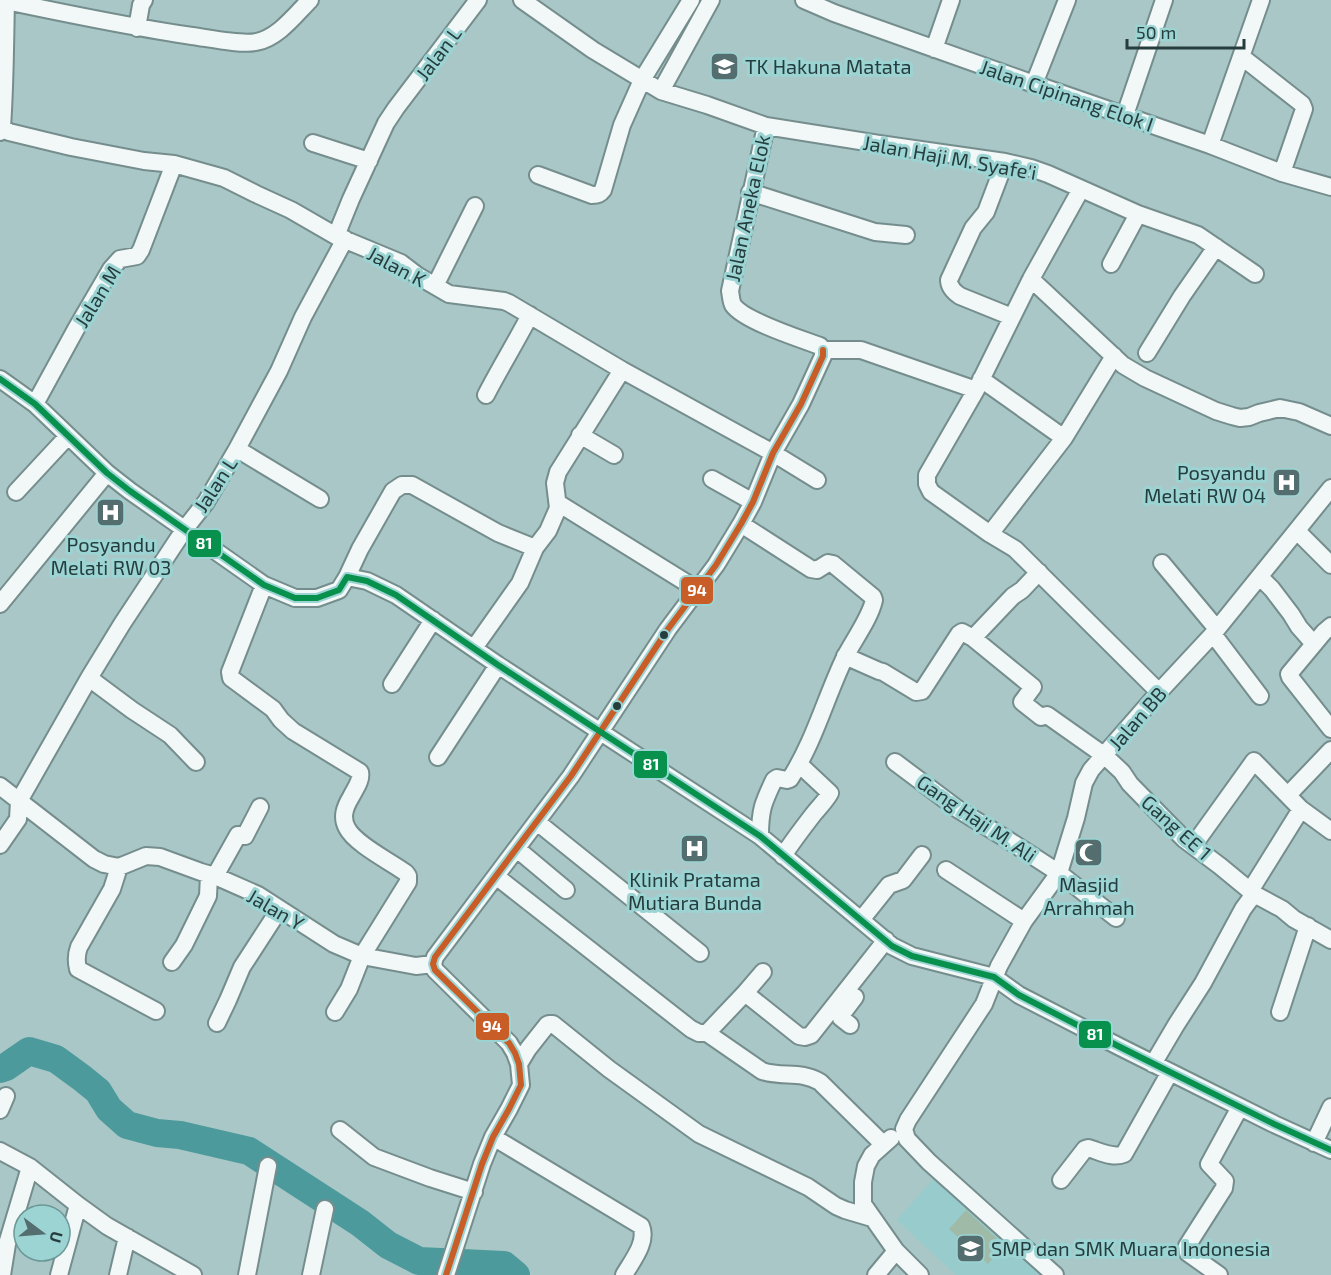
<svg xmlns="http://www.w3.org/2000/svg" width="1331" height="1275" font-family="'Exo 2',sans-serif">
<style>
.built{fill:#98cbcb}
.garden{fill:#a0baa8}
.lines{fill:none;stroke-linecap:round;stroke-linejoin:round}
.river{stroke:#4d9a9c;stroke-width:28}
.minor-casing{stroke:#758d8d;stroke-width:20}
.minor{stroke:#f2f7f7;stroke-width:16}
.bus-1-casing{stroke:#9cd4d4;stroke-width:10}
.bus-2-casing{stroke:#9cd4d4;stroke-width:10}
.bus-1{stroke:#c95d28;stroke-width:6}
.bus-2{stroke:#08914d;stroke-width:6}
.bus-dot{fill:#263d3e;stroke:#9cd4d4;stroke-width:2}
.labels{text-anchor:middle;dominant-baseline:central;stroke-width:6;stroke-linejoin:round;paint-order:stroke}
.street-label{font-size:20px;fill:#263d3e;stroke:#9cd4d4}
.poi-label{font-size:20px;fill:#263d3e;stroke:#9cd4d4}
.line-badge{stroke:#9cd4d4;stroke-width:2}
.badge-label{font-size:16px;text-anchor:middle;font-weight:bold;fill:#fff}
</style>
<rect width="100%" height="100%" fill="#a9c7c7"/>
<!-- built -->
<path class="built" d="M936,1176L1042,1275H956L897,1220Z"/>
<!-- garden -->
<path class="garden" d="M966,1210L1004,1245L988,1264L949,1229Z"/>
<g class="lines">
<!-- river -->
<path class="river" d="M0,1069L6,1067L29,1051L56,1059L82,1078L98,1091L109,1109L127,1125L157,1133L180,1135L249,1151L360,1223L388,1245L419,1261L504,1265L516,1275"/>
<defs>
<path id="minor" d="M522,0L593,50L661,91L707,105L766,126L879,144L1005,162L1031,168L1048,174L1138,214L1198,235L1255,274
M804,0L834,13L1034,84L1210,145L1282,173L1331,187
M6,1C68,14 129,27 192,36C208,38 240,45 256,42C278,38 295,15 310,0
M137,28L141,5L144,0
M934,49L951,0
M1242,57L1302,104L1304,109L1282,173
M1034,84L1067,0
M661,91L711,0
M1125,115L1164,0
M766,126L730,291C731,296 731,301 733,305C744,321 801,339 820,346L823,350
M2,127L9,132L71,147L144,161L174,164L224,178L256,194L291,210L336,236L401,263L418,276L449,294L504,301L509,303L622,370L773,453L817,480
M0,132L2,127C5,85 5,43 6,0
M313,143L369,161
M1210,145L1261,0
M1005,162L986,212L973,228L949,280C949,287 954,292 960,296L1012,317
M538,175L592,195C598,195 600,194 603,190L622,125L642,80L691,0
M1081,189L1031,279L976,390L927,475V484L931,492L990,534L1015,549L1159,692
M750,192L875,232L906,235
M336,236L351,199L386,123L396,108L478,0
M1111,264L1138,214
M1031,279L1123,365L1145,378L1216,411L1232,416L1240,418L1249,417L1259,413L1280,408L1299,412L1331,426
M435,286L475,206
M823,350H861L976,390
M1147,353L1182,296L1216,247
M0,379L35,404L107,473L130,491L264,585L295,598H317L339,590L347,577L367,581L396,595L498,665L760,836L892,946L912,956L994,977L1019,995L1120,1047L1274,1124L1331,1150
M981,379L1064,438
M486,395C500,368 516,342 530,315
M35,404L76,329L111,269L120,259L137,256L141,250L174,164
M580,435L614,455
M237,449L320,499
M712,479L753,502
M16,492L68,436
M558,503L698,590
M741,524L811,569L817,570L828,563L833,564L873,597L874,600C870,618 855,638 846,655C826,696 815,740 790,779L787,780L777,778L774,780C763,803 760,810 760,836
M1297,531L1331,565
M990,534L1064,438L1114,356
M1162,563L1217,629
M347,577L360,549L393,491L402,485H412L498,533L535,548
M1260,577L1272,589L1291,614L1299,627L1314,644
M264,585L230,672L231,678L273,709L281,720L293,731L360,772C362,780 355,789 351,797C345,807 341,817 347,828C355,844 391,862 406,873L408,876V882L362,956L349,989L335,1012
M0,604L107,473
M1331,626L1324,632L1289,674L1290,677L1331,729
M1213,634L1260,696
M973,638L1033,687L1022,702L1041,717L1047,715L1105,756L1122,772L1130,784L1184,839L1220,866L1254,894L1282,909L1294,919L1331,940
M474,648L520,583L535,548L548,531L558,508L555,483L558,472L622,370
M845,656L879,671L883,672L916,692L922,691L959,634L962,632L973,638L1013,596L1022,590L1039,572
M89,678L132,710L170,735L196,762
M392,684L433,620
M438,757L498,665
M895,762L959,810L1005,838L1059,873L1116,918
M0,786L94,859L104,864L119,867L146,856L160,857L201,872L215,876L258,895L334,944L362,956L416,966L433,964
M1288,795L1331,750
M537,822L700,953
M0,845L18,819L19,801L89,678L122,624L184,530L206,502L237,449L279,371L303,317L345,239
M1193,846L1254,761L1301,809L1331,831
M517,849L566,890
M783,856C792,842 802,829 812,816C818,808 825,802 830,793L799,764
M119,867L112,889L79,947C76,955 76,961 78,969L156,1011
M946,870L1024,921
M215,876L238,835L245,836L260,807
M497,877L691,1029L699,1033H707L762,1071C783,1078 800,1070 820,1082L883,1144
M1250,891L1301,809
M861,920L889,885L903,880L922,855
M172,962L184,945L208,896L209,875
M745,993L763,972
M1280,1012L1308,926
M217,1023L228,1000L242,967L279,910
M850,1025L841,1018L842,1014L855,997
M707,1033L745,993L799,1036L805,1037L811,1035L886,940
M519,1064L528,1049L547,1025L549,1024H553L609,1069L699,1134L808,1187L836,1206L845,1210L872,1218
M1153,1064L1176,1025L1203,983L1243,909L1254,894
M0,1110L6,1096
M340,1130L374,1157L430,1178L474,1192
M493,1137L641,1226C648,1242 632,1261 624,1275
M891,1138L872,1155L866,1166L863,1182V1204L896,1251L920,1275
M1314,1143L1331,1107
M0,1151L30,1167L78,1205L107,1226L193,1275
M1061,1180L1085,1149L1088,1148C1099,1151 1113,1159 1124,1154L1170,1072
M2,1275L7,1244L30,1167
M59,1275L78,1205
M118,1275L127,1237
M247,1275L268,1166
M311,1275L325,1209
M446,1275L482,1164L493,1137L509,1109L521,1085L519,1064L515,1053L509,1043L435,970L433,964L435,957L571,776L668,629L716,565L741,524L753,502L773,453L801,404L823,356V350
M876,1275L896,1251
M1055,1275L929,1162L907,1139L904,1129L908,1120L984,1004L999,966L1024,921L1059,873L1076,818L1084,783L1091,770L1159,692L1213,634L1331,488
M1219,1275L1188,1253L1187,1246L1224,1188L1225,1181L1209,1164L1240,1107"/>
</defs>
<!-- minor casing -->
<use href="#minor" class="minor-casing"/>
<!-- minor -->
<use href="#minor" class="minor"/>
<defs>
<path id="bus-1" d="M446,1275L482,1164L493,1137L509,1109L521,1085L519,1064L515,1053L509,1043L435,970L433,964L435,957L571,776L668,629L716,565L741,524L753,502L773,453L801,404L823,356V350"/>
<path id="bus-2" d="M0,379L35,404L107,473L130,491L264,585L295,598H317L339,590L347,577L367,581L396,595L498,665L760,836L892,946L912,956L994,977L1019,995L1120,1047L1274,1124L1331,1150"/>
</defs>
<!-- bus-1 casing -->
<use href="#bus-1" class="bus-1-casing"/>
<!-- bus-2 casing -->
<use href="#bus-2" class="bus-2-casing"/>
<!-- bus-1 -->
<use href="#bus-1" class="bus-1"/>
<!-- bus-2 -->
<use href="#bus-2" class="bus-2"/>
</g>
<!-- icons -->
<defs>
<symbol id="school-square" viewBox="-11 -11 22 22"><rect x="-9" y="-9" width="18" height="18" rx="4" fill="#546d6e" stroke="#9cd4d4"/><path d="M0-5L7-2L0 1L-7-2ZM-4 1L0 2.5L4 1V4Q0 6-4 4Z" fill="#fff"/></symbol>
<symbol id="hospital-square" viewBox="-11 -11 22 22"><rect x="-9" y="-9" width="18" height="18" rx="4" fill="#546d6e" stroke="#9cd4d4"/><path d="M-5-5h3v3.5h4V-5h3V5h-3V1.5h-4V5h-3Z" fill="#fff"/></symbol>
<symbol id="mosque-square" viewBox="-11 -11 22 22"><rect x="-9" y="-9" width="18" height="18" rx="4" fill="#546d6e" stroke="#9cd4d4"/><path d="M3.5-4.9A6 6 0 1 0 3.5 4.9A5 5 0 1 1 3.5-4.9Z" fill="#fff"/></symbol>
</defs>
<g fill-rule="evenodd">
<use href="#school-square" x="708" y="50" width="33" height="33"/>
<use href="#hospital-square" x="1270" y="466" width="33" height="33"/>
<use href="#hospital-square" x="94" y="496" width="33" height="33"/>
<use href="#hospital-square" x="678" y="832" width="33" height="33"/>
<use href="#mosque-square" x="1072" y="836" width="33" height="33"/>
<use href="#school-square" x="954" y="1232" width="33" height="33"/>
</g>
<!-- markers -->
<g class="bus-dot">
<circle cx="664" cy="635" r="5"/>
<circle cx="617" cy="706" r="5"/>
</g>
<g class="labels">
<!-- street labels -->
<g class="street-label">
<text transform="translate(438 53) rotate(-53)">Jalan L</text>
<text transform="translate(1067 95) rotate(19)">Jalan Cipinang Elok I</text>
<text transform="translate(950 157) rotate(10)">Jalan Haji M. Syafe'i</text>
<text transform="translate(747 208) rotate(-78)">Jalan Aneka Elok</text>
<text transform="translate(397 266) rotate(28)">Jalan K</text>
<text transform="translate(97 296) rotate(-58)">Jalan M</text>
<text transform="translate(215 484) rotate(-57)">Jalan L</text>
<text transform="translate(1137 718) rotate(-49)">Jalan BB</text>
<text transform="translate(977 818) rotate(34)">Gang Haji M. Ali</text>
<text transform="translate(1177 827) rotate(42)">Gang EE 1</text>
<text transform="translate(276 909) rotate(30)">Jalan Y</text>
</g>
<!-- poi labels -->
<g class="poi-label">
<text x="745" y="66" text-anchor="start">TK Hakuna Matata</text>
<text x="1266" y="472" text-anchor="end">Posyandu<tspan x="1266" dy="23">Melati RW 04</tspan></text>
<text x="111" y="544">Posyandu<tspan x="111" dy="23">Melati RW 03</tspan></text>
<text x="695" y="879">Klinik Pratama<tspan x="695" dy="23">Mutiara Bunda</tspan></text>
<text x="1089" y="884">Masjid<tspan x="1089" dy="23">Arrahmah</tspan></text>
<text x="991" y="1248" text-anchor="start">SMP dan SMK Muara Indonesia</text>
</g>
</g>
<g class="line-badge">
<rect x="187" y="529" width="35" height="29" rx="6" fill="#08914d"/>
<rect x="680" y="576" width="34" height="29" rx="6" fill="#c95d28"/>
<rect x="633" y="750" width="35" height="29" rx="6" fill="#08914d"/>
<rect x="475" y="1012" width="35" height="29" rx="6" fill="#c95d28"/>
<rect x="1078" y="1020" width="34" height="29" rx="6" fill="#08914d"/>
</g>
<g class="badge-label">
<text x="204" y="549">81</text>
<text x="697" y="596">94</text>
<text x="651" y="770">81</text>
<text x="492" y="1032">94</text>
<text x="1095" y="1040">81</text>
</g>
<!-- north arrow -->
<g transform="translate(42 1233) rotate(106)"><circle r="28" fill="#9cd4d4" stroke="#6d9898" stroke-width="1.5"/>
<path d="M0-4.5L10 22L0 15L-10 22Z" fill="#546d6e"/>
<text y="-9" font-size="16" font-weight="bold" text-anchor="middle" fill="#263d3e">U</text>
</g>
<!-- scale -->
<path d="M1127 39v9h117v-9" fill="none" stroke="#263d3e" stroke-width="3"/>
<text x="1136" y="39" font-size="18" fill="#263d3e" stroke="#9cd4d4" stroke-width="4.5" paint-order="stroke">50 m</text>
</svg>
